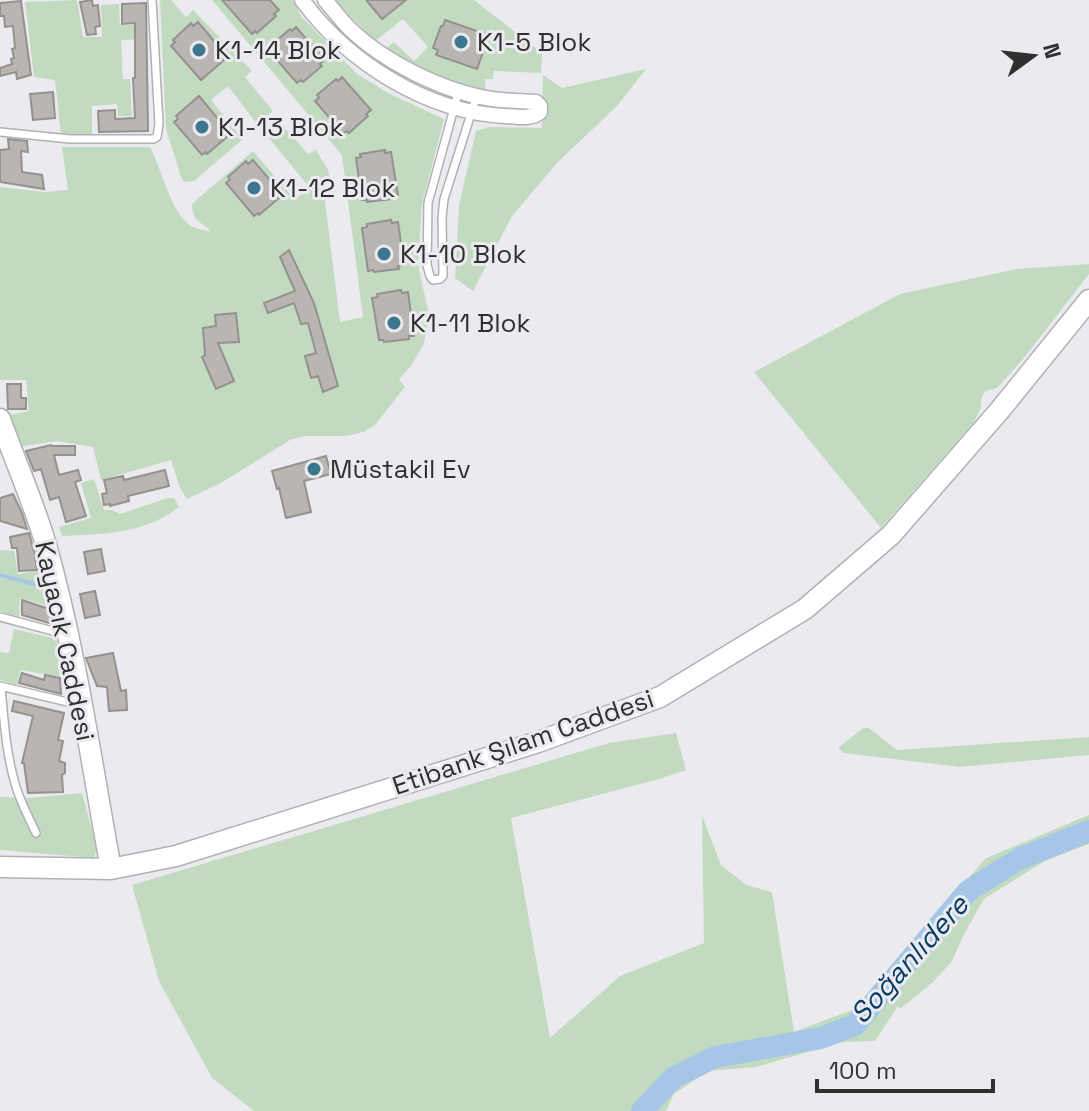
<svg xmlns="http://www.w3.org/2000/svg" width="1089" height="1111" font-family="'Space Grotesk',sans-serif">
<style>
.green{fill:#c2dbc0}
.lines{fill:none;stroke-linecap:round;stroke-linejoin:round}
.stream{stroke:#a5c6e6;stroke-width:4}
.river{stroke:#a5c6e6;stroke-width:22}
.building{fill:#b8b5b3;stroke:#94918f;stroke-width:2}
.lane-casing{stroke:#b0b1b4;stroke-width:10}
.street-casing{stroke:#b0b1b4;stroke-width:17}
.secondary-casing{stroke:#b0b1b4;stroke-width:23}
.lane{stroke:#fff;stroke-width:7}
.street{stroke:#fff;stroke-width:14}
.secondary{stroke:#fff;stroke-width:20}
.poi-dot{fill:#3c768f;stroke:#ebebef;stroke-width:3}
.labels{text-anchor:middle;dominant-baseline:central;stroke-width:6;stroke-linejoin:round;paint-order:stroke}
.poi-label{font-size:26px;fill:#303031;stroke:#ebebef;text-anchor:start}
.street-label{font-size:26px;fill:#303031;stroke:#ebebef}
.water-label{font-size:28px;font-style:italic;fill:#053c64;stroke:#ebebef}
</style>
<rect width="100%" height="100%" fill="#ebebef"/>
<!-- green -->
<path class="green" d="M77,0L83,37H102L101,5L119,4L120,25H147V39L121,40L123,79H130L132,116H118L117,104L92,106V136L61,135L55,80L34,77L25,2Z
M160,0H171L186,17L193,10L252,71L245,77L273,111L257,124L228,86L211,100L243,139L194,181L184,182L181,177L166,129Z
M212,0H293L301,16L356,73L388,93L444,119L422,204L418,265L429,315L424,343L411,366L399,379L405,387L375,425L363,432L347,436H304L290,440L221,483L187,499L180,488L171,460L101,480L93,447L57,441L18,447L9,415L29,411L26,380H0V187L46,192L68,190L62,147H150C162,169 171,216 193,227C198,230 206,230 212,232C202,222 192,222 192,204L253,151L295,200L309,187L268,137L283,126L308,154L316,150L328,170L331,183L323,185L340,322L363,317L342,155Z
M336,0H474L542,53L541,73L494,71L493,79H485L486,92C446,82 420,70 384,50L394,42L414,61L428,47L403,19L375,41L340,6Z
M646,69L617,106L557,163L512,216L473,291L455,278L459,205L476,131L489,127L542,128L543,75L562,88Z
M1089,264V274L1024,358L997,388L985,391L981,399V408L974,422L881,528L754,372L900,294L1016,269Z
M94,479L104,510H112L120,514L167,498H174L179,507C145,534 104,534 62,536L59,527L91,518L81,483Z
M0,550L14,551L18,574L44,570L51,607L20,598L19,618L0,611Z
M14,629L57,639L60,677L21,670L17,685L0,680V652L9,653Z
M863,728H869L897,750L1089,737V755L960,767L844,753L838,748Z
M676,733L686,770L663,778L511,818L550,1038L620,976L704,943L702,816L721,865L746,885L772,892L794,1032L852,1010L889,974V970L986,858L1089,815V844L1045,861L984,899L964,934L952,961L933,982L900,1009L898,1006L875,1041L842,1042L756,1067L708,1071L674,1094L666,1111H254L212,1078L159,981L132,885L609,743Z
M82,793L97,848L94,858L0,850V797L29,798Z"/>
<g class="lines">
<!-- stream -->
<path class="stream" d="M0,575L46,587"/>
<!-- river -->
<path class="river" d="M642,1111L673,1078L715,1057L821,1038L855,1025L968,891L1019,859L1089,831"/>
</g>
<!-- building -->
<path class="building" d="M92,0L93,6L98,5L100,26L95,27L96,34L87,35L80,2Z
M222,0H270L279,10L274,14L276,16L257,33L255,31L252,34Z
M366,0H406L382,19Z
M21,1L31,75L17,79L16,72L0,76V68L12,64L11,59L14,58L12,49L15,48L13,26L5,27L4,16H0V3Z
M146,3L148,131L99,132L98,111L115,110V119L135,118L133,78H135V23L122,24V4Z
M445,20L489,35L477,69L436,55L438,50L433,48L441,26H443Z
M198,22L226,55L222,58L224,60L201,80L171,46L175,42L173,40L191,23L193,26Z
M296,27L324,60L320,64L322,66L303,82L301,80L297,83L269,51L273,47L271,45L290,29L292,31Z
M342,77L371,110L366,114L368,116L349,133L347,131L343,134L315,101L319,98L317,95L336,79L338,81Z
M53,92L55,118L33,120L30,94Z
M199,96L229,132L225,135L227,137L207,154L206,152L202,155L174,122L178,119L176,116Z
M8,139L27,141L28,152L21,151L22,172L42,175L44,189L0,182V150L9,149Z
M385,150V153L391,152L398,195L392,196L393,199L367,202V200H362L356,158L361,157L360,154Z
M253,160L281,193L277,196L279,198L259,215L258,213L254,216L226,183L230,180L228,177L246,161L248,164Z
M391,220L392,223L398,222L404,265L398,266L399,269L374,272L373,270L368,271L362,228L367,227V224Z
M289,250L314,303L338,386L323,392L318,376L311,378L305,356L316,353L308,323L301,324L294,303L268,313L264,303L295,291L280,257Z
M401,290L402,293L408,292L414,336H409V339L384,342L383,340H379L372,298L378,297L377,294Z
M236,313L239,342L218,343L234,381L216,389L202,357L205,355L203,328L216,326L215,315Z
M7,384H21V398H26V409H8Z
M51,445L52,446H75V455H54L59,475L78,470L81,480L75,482L86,516L66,522L59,497L50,500L41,469L34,471L26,451Z
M326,456L331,474L304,481L311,512L286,518L279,488L277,489L272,471Z
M165,470L169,486L128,496L129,501L110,506V504L104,505L102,494L107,493L104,480L123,476L124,480Z
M13,494L22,513L27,529L0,521V498Z
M29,533L35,555L37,570L19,571L17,548H12L10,537Z
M101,549L105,571L88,574L84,552Z
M95,591L100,615L85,618L80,594Z
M22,600L49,609L51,616L49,623L22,615Z
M113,653L121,691L126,690L127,710L109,711L107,687L97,686L86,658Z
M22,673L44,680L45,675L60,678L61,694L19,683Z
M14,701L64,713L58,740L63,741L59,761L65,763V773L62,775L63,792L28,793L24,763H22L33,716L12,711Z"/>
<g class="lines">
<defs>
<path id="lane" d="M459,90L428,203L427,265L430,276L433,280L440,279L443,276L442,217L444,199L477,95
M0,132L70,139H153L157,137L159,124L152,0
M0,617L64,634
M0,686L80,705
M1,687C4,721 6,754 16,787C21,803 29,818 36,833"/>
<path id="street" d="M302,0C348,62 426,112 505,116C516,116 531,120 540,112V106L536,102C521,101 506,101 492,99C444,92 384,62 349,28C340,19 333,9 325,0"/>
<path id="secondary" d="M0,419C15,461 34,503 46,545C76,651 91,761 111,869
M0,867L111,869L176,856L538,742L660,697L805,609L891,535L1000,410L1089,300"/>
</defs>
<!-- lane casing -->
<use href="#lane" class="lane-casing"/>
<!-- street casing -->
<use href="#street" class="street-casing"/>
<!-- secondary casing -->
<use href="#secondary" class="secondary-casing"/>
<!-- lane -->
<use href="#lane" class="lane"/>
<!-- street -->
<use href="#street" class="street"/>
<!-- secondary -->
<use href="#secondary" class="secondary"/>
</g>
<!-- markers -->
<g class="poi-dot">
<circle cx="461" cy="42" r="8"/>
<circle cx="199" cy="50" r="8"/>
<circle cx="202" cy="127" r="8"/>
<circle cx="254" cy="188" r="8"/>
<circle cx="384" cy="254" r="8"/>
<circle cx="394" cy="323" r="8"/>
<circle cx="314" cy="469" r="8"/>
</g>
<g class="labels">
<!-- poi labels -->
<g class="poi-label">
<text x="477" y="42">K1-5 Blok</text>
<text x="215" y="50">K1-14 Blok</text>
<text x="218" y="127">K1-13 Blok</text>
<text x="270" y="188">K1-12 Blok</text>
<text x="400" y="254">K1-10 Blok</text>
<text x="410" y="323">K1-11 Blok</text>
<text x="330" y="469">Müstakil Ev</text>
</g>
<!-- street labels -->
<g class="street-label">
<text transform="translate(65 641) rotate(78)">Kayacık Caddesi</text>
<text transform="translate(523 742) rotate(-19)">Etibank Şılam Caddesi</text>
</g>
<!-- water labels -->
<g class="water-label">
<text transform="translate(909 959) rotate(-48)">Soğanlıdere</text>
</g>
</g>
<!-- north arrow -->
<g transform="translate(1033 56) rotate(75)" stroke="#ebebef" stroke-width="6" paint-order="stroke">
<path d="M0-6L14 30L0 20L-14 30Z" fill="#303031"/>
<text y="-12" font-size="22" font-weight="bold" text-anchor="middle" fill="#303031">N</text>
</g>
<!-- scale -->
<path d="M817 1079v12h176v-12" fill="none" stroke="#303031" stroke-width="4"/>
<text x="829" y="1079" font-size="24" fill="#303031" stroke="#ebebef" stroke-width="6" paint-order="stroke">100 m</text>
</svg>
